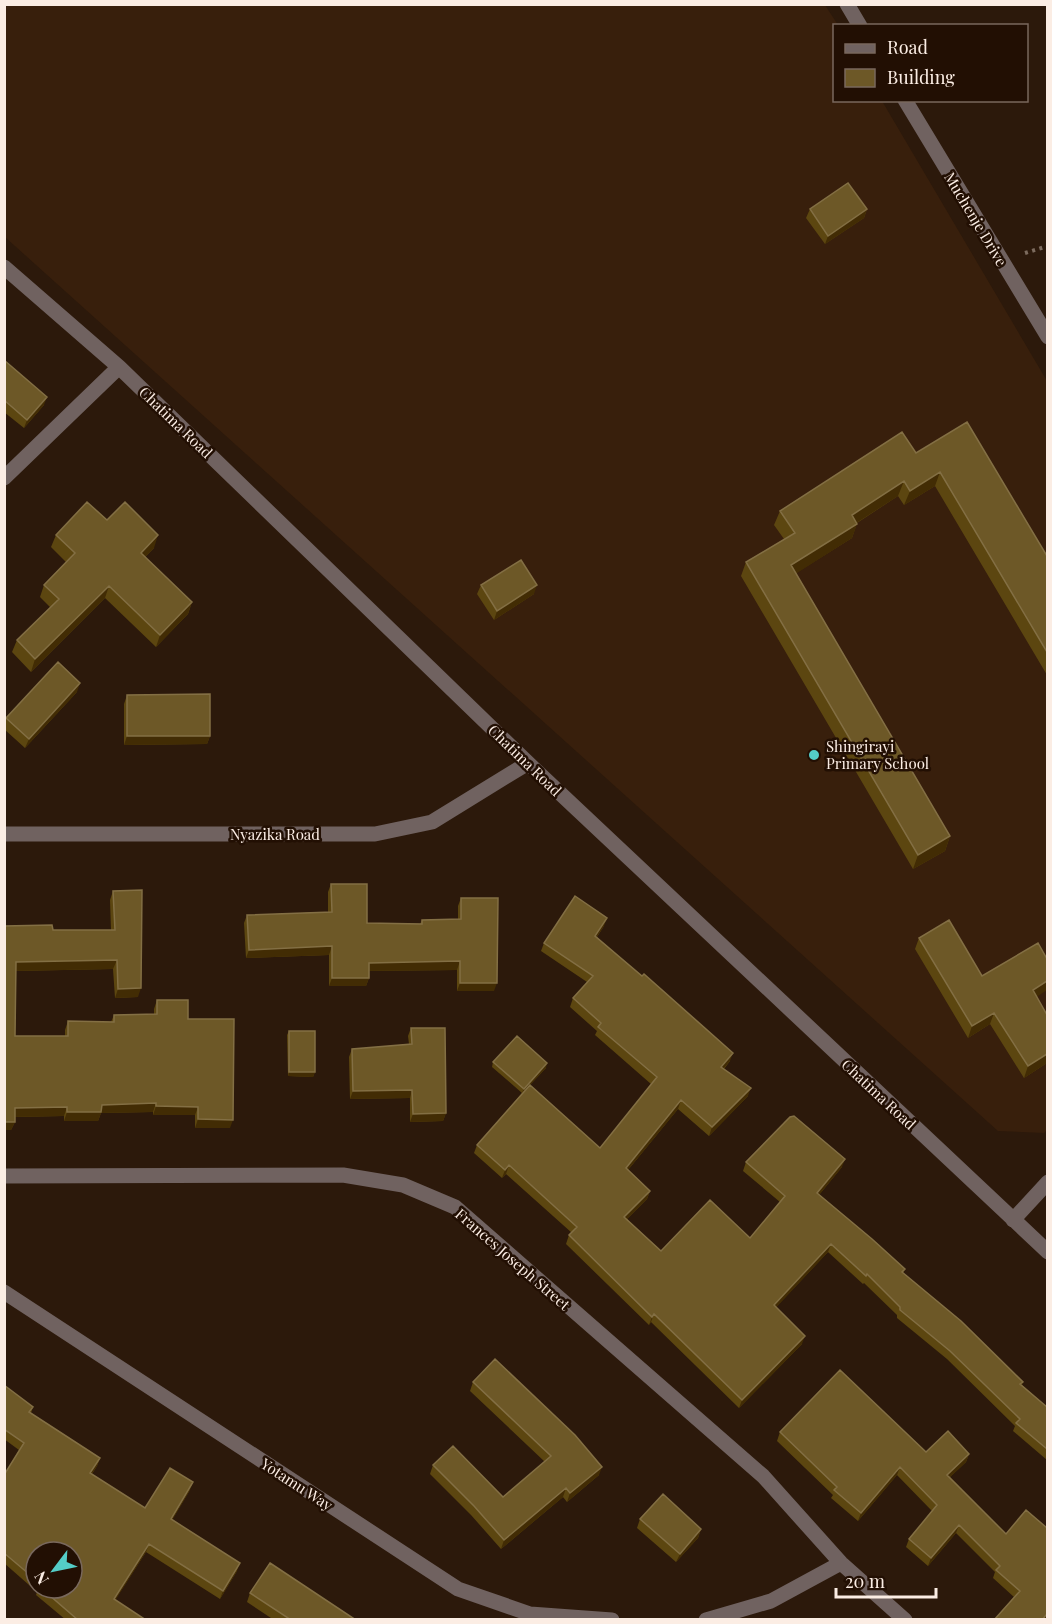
<svg xmlns="http://www.w3.org/2000/svg" width="1052" height="1624" font-family="'Playfair Display',serif">
<style>
.built{fill:#381f0c}
.lines{fill:none;stroke-linecap:round;stroke-linejoin:round}
.path{stroke:#7c6b5e;stroke-width:4;stroke-dasharray:3 4.5;stroke-linecap:butt}
.minor{stroke:#706260;stroke-width:15}
.wall{fill:#5c4610;fill-rule:evenodd}
.shaded-wall{fill:#422c04}
.building{fill:#6d5827;stroke:#836f44;stroke-width:1.5}
.poi-dot{fill:#54cdc7;stroke:#220f03;stroke-width:2}
.labels{text-anchor:middle;dominant-baseline:central;stroke-width:5;stroke-linejoin:round;paint-order:stroke}
.street-label{font-size:15px;fill:#fbede4;stroke:#220f03}
.poi-label{font-size:15px;fill:#fbede4;stroke:#220f03;text-anchor:start}
</style>
<rect width="100%" height="100%" fill="#2c190b"/>
<!-- built -->
<path class="built" d="M5,5H825L838,25L834,26V100L882,101L1047,381V1130L1044,1133L998,1131L5,237Z"/>
<g class="lines">
<!-- path -->
<path class="path" d="M1025,253L1048,246"/>
<!-- minor -->
<path class="minor" d="M847,4L860,26
M905,100L1048,337
M4,267L119,367L528,763L1048,1252
M4,478L119,367
M4,834H375L432,822L528,763
M4,1176L343,1175L403,1185L455,1207L763,1476L841,1563L905,1620
M1013,1220L1048,1182
M4,1292L458,1589L530,1614L612,1620
M706,1620L771,1601L841,1563"/>
</g>
<!-- wall -->
<path class="wall" d="M810,209H867L864,218L825,244L806,218Z
M4,360L44,405L24,428L4,412Z
M916,453L1047,556V675L935,486L904,505L898,496L857,523L852,538L796,573L950,836L945,851L913,869L741,576L746,562L784,539L774,525L780,511Z
M107,520L154,548L145,557L192,602L188,614L156,647L105,598L31,672L12,652L17,640L51,608L40,597L44,585L66,562L51,547L56,535Z
M481,585L534,594L494,620L477,594Z
M77,692L25,748L4,729V721L6,718Z
M127,695L210,736L207,744L124,745V704Z
M331,884L367,923L420,924L422,920L458,919V906L461,898L494,991H457V970L369,971V978L366,986H329V955L246,958L244,923L247,915L328,912V892Z
M113,891L138,997L115,998L113,969L16,971L15,1036H65V1030L68,1021L111,1022L114,1015L154,1014V1009L157,1000L188,1019L230,1128H195V1115H153V1112L101,1113L98,1121H64V1116L15,1117V1122L11,1130H4V926L53,930H111L110,900Z
M604,926L597,937L730,1061L724,1069L748,1096L709,1136L678,1109L628,1170L650,1191L647,1199L627,1219L661,1251L750,1238L780,1202L743,1171L746,1162L842,1167L819,1195L905,1269L903,1273L1023,1382L1022,1385L1047,1407V1460L1013,1431L1015,1426L947,1359L897,1318V1315L864,1283L863,1284L828,1252L776,1307L802,1344L739,1408L651,1322L649,1325L566,1244L569,1235L572,1233L506,1174L502,1178L474,1153L477,1145L522,1093L492,1067L493,1062L546,1068L530,1085L600,1148L651,1084L595,1035L597,1031L570,1007L573,998L587,982L541,951L544,943Z
M919,938L982,976L1037,997L1047,1015V1063L1024,1078L990,1024L968,1038L915,949Z
M411,1028L446,1113L443,1121L410,1122V1098L350,1099L349,1057L352,1049L409,1044L408,1036Z
M289,1031L315,1072L313,1077L288,1076L287,1035Z
M473,1382L599,1475L567,1502L563,1497L501,1549L471,1515L430,1474L433,1465L503,1497L545,1462L470,1391Z
M4,1385L33,1407L31,1413L100,1458L97,1466L92,1474L145,1508L190,1490L172,1520L237,1571L220,1599L146,1552L115,1600L146,1620H66L36,1595L37,1592L4,1563V1475L19,1450L4,1439ZM36,1552L72,1588H36Z
M780,1432L926,1452L969,1454L966,1462L950,1477L1006,1534L1047,1528V1620H994L1014,1597L993,1578L995,1572L956,1533L928,1566L906,1547L909,1539L932,1511L897,1475L858,1521L831,1498L833,1495L777,1441Z
M640,1519L701,1529L698,1538L676,1562L637,1528Z
M250,1593L356,1620H274L247,1602Z"/>
<!-- shaded-wall -->
<path class="shaded-wall" d="M867,209L864,218L825,244L828,236Z
M47,397L44,405L24,428L27,420Z
M940,472L935,486L904,505L910,491Z
M904,481L898,496L847,529L852,515Z
M857,524L852,538L786,580L791,565Z
M158,535L154,548L137,565L141,553Z
M537,585L534,594L494,620L497,611Z
M109,586L105,598L31,672L35,659Z
M192,602L188,614L156,647L160,635Z
M80,683L77,692L25,748L29,739Z
M127,736H210L207,744L124,745Z
M950,836L945,851L913,869L918,855Z
M607,918L604,926L592,944L595,936Z
M332,946L329,955L246,958L249,950Z
M117,960L113,969L13,971L16,962Z
M460,961L457,970L366,971L369,963Z
M332,978H369L366,986H329Z
M1047,981V990L1029,1002L1033,990Z
M460,983H497L494,991H457Z
M141,988L138,997L115,998L118,989Z
M994,1013L990,1024L968,1038L972,1026Z
M733,1053L730,1061L718,1075L721,1067Z
M1047,1054V1063L1024,1078L1028,1066Z
M547,1063L546,1068L522,1093L524,1089Z
M289,1072H315L313,1077L288,1076Z
M751,1088L748,1096L709,1136L712,1127Z
M412,1090L410,1098L350,1099L353,1091Z
M681,1100L678,1109L623,1176L626,1168Z
M156,1103L153,1112L101,1113L98,1121H64L67,1112L102,1105Z
M156,1106L198,1107L195,1115H153Z
M67,1107L64,1116L11,1117L15,1108Z
M446,1113L443,1121L410,1122L413,1114Z
M198,1119L233,1120L230,1128H195Z
M4,1122H15L11,1130H4Z
M845,1159L842,1167L814,1201L817,1193Z
M509,1165L506,1174L502,1178L505,1170Z
M650,1191L647,1199L621,1225L624,1217Z
M831,1244L828,1252L771,1313L774,1305Z
M654,1314L651,1322L649,1325L652,1317Z
M805,1336L802,1344L739,1408L742,1400Z
M969,1454L966,1462L944,1483L947,1475Z
M100,1458L97,1466L87,1481L90,1473Z
M602,1467L599,1475L567,1502L570,1493Z
M900,1467L897,1475L858,1521L861,1513Z
M193,1482L190,1490L168,1527L171,1519Z
M566,1488L563,1497L501,1549L504,1540Z
M959,1525L956,1533L928,1566L931,1558Z
M701,1529L698,1538L676,1562L680,1554Z
M149,1544L146,1552L111,1607L114,1599Z
M240,1563L237,1571L220,1599L223,1591Z
M1047,1614V1620H1042Z"/>
<!-- building -->
<path class="building" d="M848,183L867,209L828,236L810,209Z
M4,360L47,397L27,420L4,400Z
M967,422L1047,556V652L940,472L910,491L904,481L852,515L857,524L791,565L950,836L918,855L746,562L795,533L780,511L902,432L916,453Z
M87,502L107,520L125,502L158,535L141,553L192,602L160,635L109,586L35,659L17,640L59,599L44,585L75,553L56,535Z
M521,560L537,585L497,611L481,585Z
M58,662L80,683L29,739L6,718Z
M210,694V736H127V695Z
M331,884H367V923L422,924V920L461,919V898H498L497,983H460V961L369,963V978H332V946L249,950L247,915L332,912Z
M142,890L141,988L118,989L117,960L16,962L15,1036H68V1021L114,1022V1015L157,1014V1000H188V1019H234L233,1120L198,1119V1107L156,1106V1103L102,1105L101,1112H67V1107L15,1108V1122H4V926L52,925L53,930H115L113,891Z
M575,896L607,918L595,936L642,976L644,974L733,1053L721,1067L751,1088L712,1127L681,1100L626,1168L650,1191L624,1217L661,1251L710,1200L750,1238L785,1196L746,1162L790,1117L794,1116L845,1159L817,1193L872,1239L905,1269L902,1272L961,1321L1023,1382L1020,1384L1047,1407V1449L1016,1423L1020,1419L950,1351L900,1310V1307L867,1274L866,1276L831,1244L774,1305L805,1336L742,1400L654,1314L652,1317L569,1235L577,1227L509,1165L505,1170L477,1145L530,1085L600,1148L657,1077L598,1027L601,1023L573,998L593,976L544,943Z
M949,920L982,976L1038,943L1047,959V981L1033,990L1047,1015V1054L1028,1066L994,1013L972,1026L919,938Z
M411,1028H445L446,1113L413,1114L412,1090L353,1091L352,1049L412,1044Z
M289,1031H315V1072H289Z
M517,1036L547,1063L524,1089L493,1062Z
M495,1359L575,1435L602,1467L570,1493L566,1488L504,1540L474,1506L433,1465L453,1446L503,1497L551,1456L473,1382Z
M840,1370L926,1452L948,1431L969,1454L947,1475L1006,1534L1026,1510L1047,1528V1614L1042,1620H994L1020,1591L996,1570L1000,1566L959,1525L931,1558L909,1539L937,1505L900,1467L861,1513L834,1490L837,1487L780,1432Z
M4,1385L33,1407L29,1412L100,1458L90,1473L145,1508L170,1468L193,1482L171,1519L240,1563L223,1591L149,1544L114,1599L146,1620H78L41,1588H72V1552H36V1580L4,1553V1475L24,1443L4,1429Z
M663,1494L701,1529L680,1554L640,1519Z
M270,1563L356,1620H291L250,1593Z"/>
<!-- markers -->
<circle class="poi-dot" cx="814" cy="755" r="6"/>
<g class="labels">
<!-- street labels -->
<g class="street-label">
<text transform="translate(976 219) rotate(59)">Muchenje Drive</text>
<text transform="translate(176 422) rotate(44)">Chatima Road</text>
<text transform="translate(525 760) rotate(44)">Chatima Road</text>
<text x="275" y="834">Nyazika Road</text>
<text transform="translate(879 1094) rotate(43)">Chatima Road</text>
<text transform="translate(513 1259) rotate(41)">Frances Joseph Street</text>
<text transform="translate(297 1484) rotate(33)">Yotamu Way</text>
</g>
<!-- poi labels -->
<g class="poi-label">
<text x="826" y="746">Shingirayi<tspan x="826" dy="17">Primary School</tspan></text>
</g>
</g>
<!-- border -->
<rect width="1052" height="1624" fill="none" stroke="#fbede4" stroke-width="12"/>
<!-- legend -->
<rect x="833" y="24" width="195" height="78" fill="#220f03" stroke="#79685d" stroke-width="1.5"/>
<rect x="845" y="44" width="30" height="9" fill="#706260" stroke="#79685d" stroke-width="1.5"/>
<text x="887" y="54" font-size="18" fill="#fbede4">Road</text>
<rect x="845" y="69" width="30" height="18" fill="#6d5827" stroke="#79685d" stroke-width="1.5"/>
<text x="887" y="84" font-size="18" fill="#fbede4">Building</text>
<!-- north arrow -->
<g transform="translate(54 1570) rotate(238)"><circle r="28" fill="#220f03" stroke="#79685d" stroke-width="1.5"/>
<path d="M0-4.5L10 22L0 15L-10 22Z" fill="#54cdc7"/>
<text y="-9" font-size="16" font-weight="bold" text-anchor="middle" fill="#fbede4">N</text>
</g>
<!-- scale -->
<path d="M836 1588v9h100v-9" fill="none" stroke="#fbede4" stroke-width="3"/>
<text x="845" y="1588" font-size="18" fill="#fbede4" stroke="#220f03" stroke-width="4.5" paint-order="stroke">20 m</text>
</svg>
